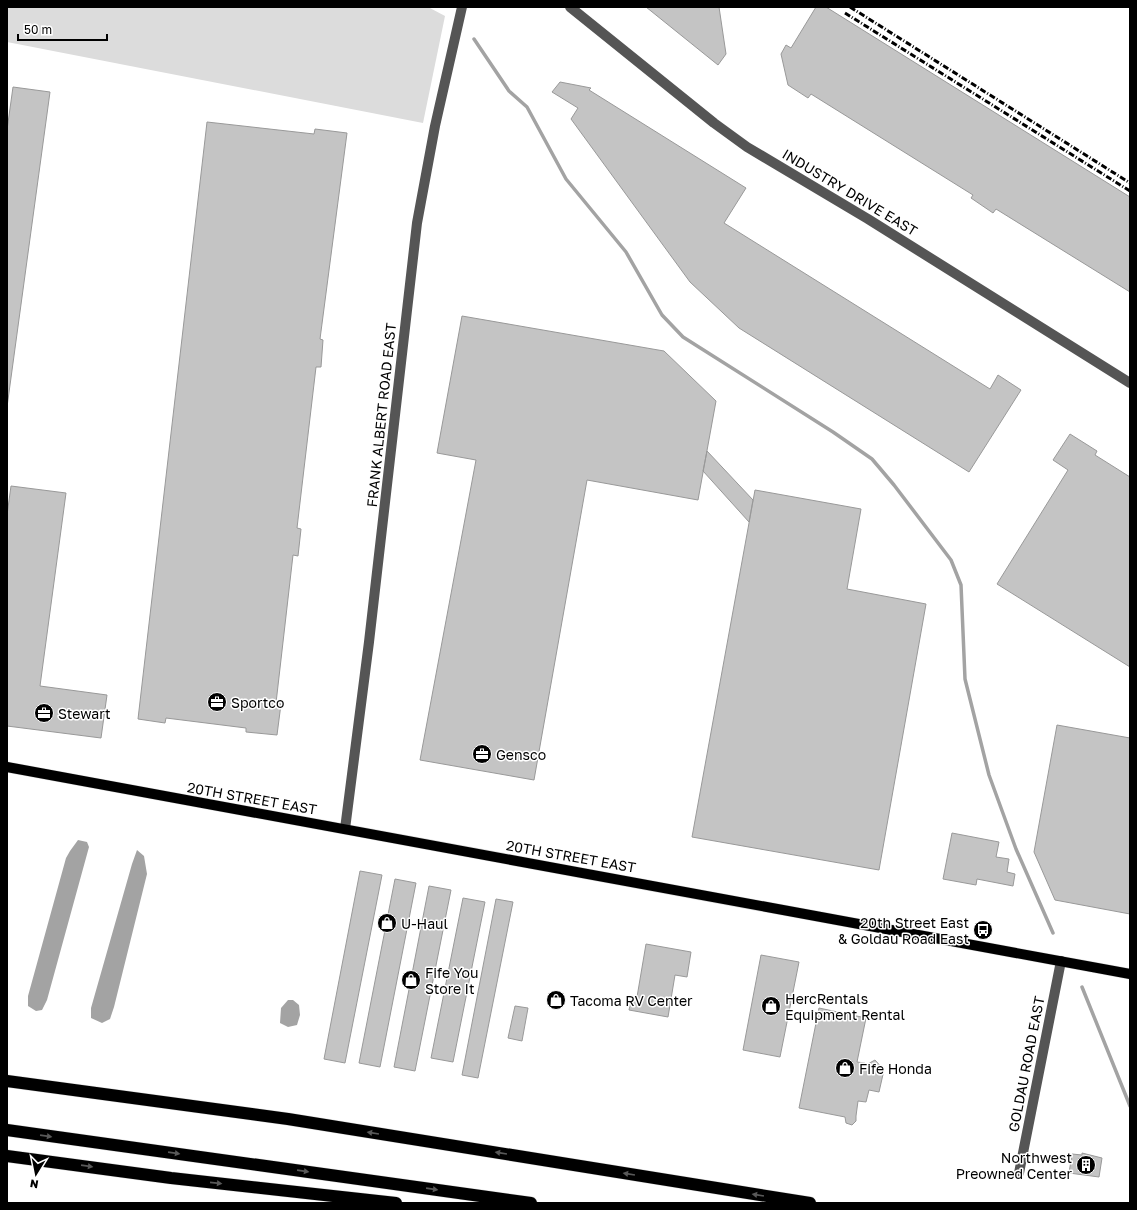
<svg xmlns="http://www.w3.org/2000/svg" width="1137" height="1210" font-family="'Golos Text',sans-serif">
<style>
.green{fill:#dcdcdc}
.water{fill:#a3a3a3}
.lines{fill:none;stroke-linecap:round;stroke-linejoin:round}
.stream{stroke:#a3a3a3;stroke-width:3.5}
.building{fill:#c4c4c4;stroke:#999}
.major-casing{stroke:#dbdbdb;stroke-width:11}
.highway-casing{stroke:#dbdbdb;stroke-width:13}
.minor{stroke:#555;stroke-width:10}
.major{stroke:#000;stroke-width:10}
.highway{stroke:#000;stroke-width:12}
.rail{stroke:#000;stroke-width:3;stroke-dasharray:6 2 1 2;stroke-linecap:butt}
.oneway{fill:#595959}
.labels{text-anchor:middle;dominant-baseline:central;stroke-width:3;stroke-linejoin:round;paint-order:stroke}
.street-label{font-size:14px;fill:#000;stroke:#fff}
.poi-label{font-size:14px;fill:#000;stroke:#fff;text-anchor:start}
</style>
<rect width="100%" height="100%" fill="#fff"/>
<!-- green -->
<path class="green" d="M7,7H428L445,16L423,123L7,42Z"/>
<!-- water -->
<path class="water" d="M78,840L87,842L89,847L47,1000L42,1010L36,1011L28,1006V996L66,858L70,851Z
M137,850L144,856L147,874L114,1007L110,1019L102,1023L91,1018V1008L132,864Z
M288,1000H293L299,1005L300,1015L297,1025L288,1027L280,1023L281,1008Z"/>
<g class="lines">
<!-- stream -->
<path class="stream" d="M474,39L509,91L527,107L566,179L626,252L662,315L683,337L833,432L872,459L894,485L951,560L961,585L965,679L989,775L1016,849L1053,933
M1082,987L1130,1106"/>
</g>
<!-- building -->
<path class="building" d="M646,7H719L726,54L718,65Z
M816,7H826L1130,197V292L996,209L993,213L971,198L973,195L811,94L808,98L788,85L781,54L786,45L791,48Z
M560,82L591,88L589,90L746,188L724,223L990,389L998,375L1021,390L969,472L739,328L690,282L571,119L578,108L552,92Z
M13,87L50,92L7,407V130Z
M207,122L314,134L315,129L347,133L320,339L323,340L321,367H316L297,528L301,529L298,556L293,555L276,703L281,704L277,735L246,732V728L166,718L165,723L138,719Z
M462,316L664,351L716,401L698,500L587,480L534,780L420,760L476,460L437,453Z
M1070,434L1097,451L1095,455L1130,477V667L997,584L1068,470L1053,460Z
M707,451L753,500L749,522L703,471Z
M11,486L66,493L40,686L107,695L101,738L7,726V515Z
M755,490L861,509L847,589L926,604L879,870L692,837Z
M1057,725L1130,738V914L1055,900L1034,852Z
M952,833L999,842L996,857L1009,859L1007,872L1015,874L1013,886L977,879L976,885L943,879Z
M360,871L382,875L345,1063L324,1059Z
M395,879L416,883L380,1067L359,1063Z
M429,886L451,890L415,1071L394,1067Z
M463,898L485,902L453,1062L431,1058Z
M496,899L513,902L478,1078L462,1075Z
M646,944L691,952L687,977L675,975L668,1017L629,1010L632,996L637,997Z
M761,955L799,962L780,1057L743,1050Z
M515,1006L528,1008L522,1041L508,1038Z
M819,1008L866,1018L857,1062L865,1063L864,1066L875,1060L884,1070L879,1092L869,1090L866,1102L858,1101L856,1116V1121L852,1125L846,1123L845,1117L799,1108Z
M1082,1153L1102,1158L1099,1177L1069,1173L1072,1154L1082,1155Z"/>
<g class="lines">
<defs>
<path id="major" d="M7,767L1130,974"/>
<path id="highway" d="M7,1081L288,1119L810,1203
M7,1130L531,1203
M7,1156L171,1178L396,1203"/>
</defs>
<!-- major casing -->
<use href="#major" class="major-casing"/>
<!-- highway casing -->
<use href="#highway" class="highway-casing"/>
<!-- minor -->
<path class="minor" d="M570,7L714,123L747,147L868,219L1130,383
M345,829L369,642L417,223L435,126L462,7
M1019,1173L1061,961"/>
<!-- major -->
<use href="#major" class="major"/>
<!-- highway -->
<use href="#highway" class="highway"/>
<!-- rail -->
<path class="rail" d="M850,7L1130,183
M845,13L1130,191"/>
</g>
<!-- one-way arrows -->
<defs><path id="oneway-solid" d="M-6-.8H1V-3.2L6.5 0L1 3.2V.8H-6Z"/></defs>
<g class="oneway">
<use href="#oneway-solid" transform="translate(373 1133) rotate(-171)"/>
<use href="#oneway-solid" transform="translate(46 1136) rotate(8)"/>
<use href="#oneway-solid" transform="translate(174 1153) rotate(8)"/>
<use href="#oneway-solid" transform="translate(501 1153) rotate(-171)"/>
<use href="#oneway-solid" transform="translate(87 1166) rotate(8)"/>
<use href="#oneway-solid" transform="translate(303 1171) rotate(8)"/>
<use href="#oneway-solid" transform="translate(629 1174) rotate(-171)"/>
<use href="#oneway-solid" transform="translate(216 1183) rotate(6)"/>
<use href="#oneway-solid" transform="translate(432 1189) rotate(8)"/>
<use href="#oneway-solid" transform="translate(758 1195) rotate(-171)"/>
</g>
<!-- icons -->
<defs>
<symbol id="office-disc" viewBox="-11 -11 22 22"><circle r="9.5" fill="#000" stroke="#fff"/><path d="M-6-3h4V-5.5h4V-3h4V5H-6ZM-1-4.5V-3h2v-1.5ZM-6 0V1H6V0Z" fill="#fff"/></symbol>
<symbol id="shop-disc" viewBox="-11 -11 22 22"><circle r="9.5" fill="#000" stroke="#fff"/><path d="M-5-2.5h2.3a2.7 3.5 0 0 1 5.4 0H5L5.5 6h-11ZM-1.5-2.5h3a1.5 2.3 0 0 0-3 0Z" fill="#fff"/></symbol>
<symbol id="bus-disc" viewBox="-11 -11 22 22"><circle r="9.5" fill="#000" stroke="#fff"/><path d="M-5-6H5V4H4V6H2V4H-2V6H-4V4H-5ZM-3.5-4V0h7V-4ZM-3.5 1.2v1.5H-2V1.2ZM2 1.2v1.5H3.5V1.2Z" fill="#fff"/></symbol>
<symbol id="building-disc" viewBox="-11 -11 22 22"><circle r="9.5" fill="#000" stroke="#fff"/><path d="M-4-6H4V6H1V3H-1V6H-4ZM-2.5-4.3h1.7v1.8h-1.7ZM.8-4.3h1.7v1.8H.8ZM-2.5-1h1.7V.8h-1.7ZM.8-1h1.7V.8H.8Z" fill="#fff"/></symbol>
</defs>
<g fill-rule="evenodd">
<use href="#office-disc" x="206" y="691" width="22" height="22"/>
<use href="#office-disc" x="33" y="702" width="22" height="22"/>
<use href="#office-disc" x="471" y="743" width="22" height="22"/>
<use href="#shop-disc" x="376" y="912" width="22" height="22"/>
<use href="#bus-disc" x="972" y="919" width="22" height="22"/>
<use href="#shop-disc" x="400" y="969" width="22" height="22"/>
<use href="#shop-disc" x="545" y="989" width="22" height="22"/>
<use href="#shop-disc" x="760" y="995" width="22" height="22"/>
<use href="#shop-disc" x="834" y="1057" width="22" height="22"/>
<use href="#building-disc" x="1075" y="1154" width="22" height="22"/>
</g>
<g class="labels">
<!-- street labels -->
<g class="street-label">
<text transform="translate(850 192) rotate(31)">INDUSTRY DRIVE EAST</text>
<text transform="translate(381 415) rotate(-84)">FRANK ALBERT ROAD EAST</text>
<text transform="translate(252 798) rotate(10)">20TH STREET EAST</text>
<text transform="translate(571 856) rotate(10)">20TH STREET EAST</text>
<text transform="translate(1026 1064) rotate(-79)">GOLDAU ROAD EAST</text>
</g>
<!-- poi labels -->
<g class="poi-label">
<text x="231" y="702">Sportco</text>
<text x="58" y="713">Stewart</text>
<text x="496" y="754">Gensco</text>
<text x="969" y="922" text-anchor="end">20th Street East<tspan x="969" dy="16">&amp; Goldau Road East</tspan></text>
<text x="401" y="923">U-Haul</text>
<text x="425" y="972">Fife You<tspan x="425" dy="16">Store It</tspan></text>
<text x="785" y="998">HercRentals<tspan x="785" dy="16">Equipment Rental</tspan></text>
<text x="570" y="1000">Tacoma RV Center</text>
<text x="859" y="1068">Fife Honda</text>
<text x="1072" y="1157" text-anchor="end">Northwest<tspan x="1072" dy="16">Preowned Center</tspan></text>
</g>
</g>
<!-- border -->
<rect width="1137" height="1210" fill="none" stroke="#000000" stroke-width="16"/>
<!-- north arrow -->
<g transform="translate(36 1174) rotate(190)" stroke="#ffffff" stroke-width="3" paint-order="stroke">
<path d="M0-3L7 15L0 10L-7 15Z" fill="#000000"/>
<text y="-6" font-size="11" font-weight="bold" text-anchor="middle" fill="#000000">N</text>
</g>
<!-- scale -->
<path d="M18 34v6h89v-6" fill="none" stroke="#000000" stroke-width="2"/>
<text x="24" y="34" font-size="12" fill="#000000" stroke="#ffffff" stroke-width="3" paint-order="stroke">50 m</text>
</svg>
